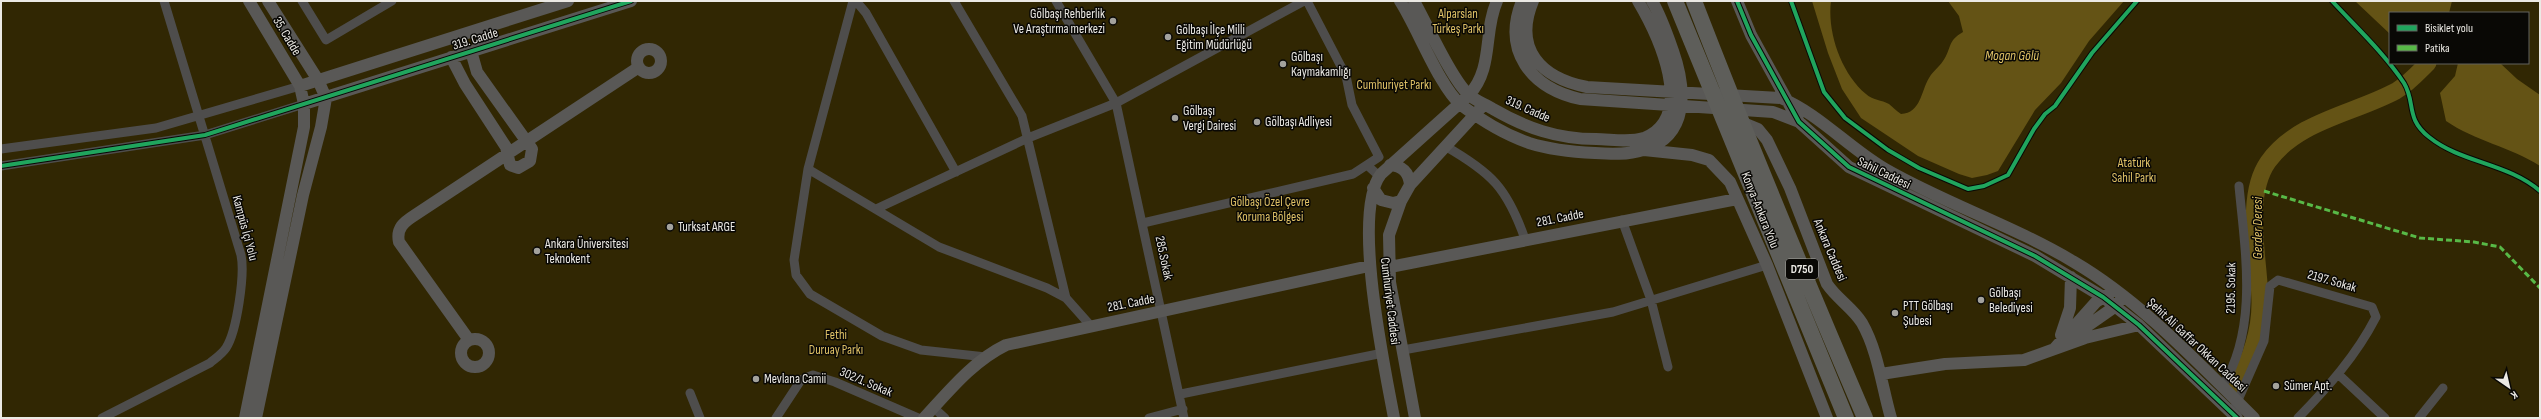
<svg xmlns="http://www.w3.org/2000/svg" width="2541" height="419" font-family="'Sofia Sans Condensed',sans-serif">
<style>
.green{fill:#312703;fill-rule:evenodd}
.water{fill:#645315}
.lines{fill:none;stroke-linecap:round;stroke-linejoin:round}
.river{stroke:#645315;stroke-width:17}
.street{stroke:#4e4d4c;stroke-width:9}
.secondary{stroke:#595856;stroke-width:12}
.highway{stroke:#5e5e5a;stroke-width:16}
.quiet{stroke:#58b947;stroke-width:3;stroke-dasharray:6 3;stroke-linecap:butt}
.cycleway-casing{stroke:#090805;stroke-width:6}
.cycleway{stroke:#20a55d;stroke-width:4}
.poi-dot{fill:#a3a29d;stroke:#090805;stroke-width:1.5}
.labels{text-anchor:middle;dominant-baseline:central;stroke-width:3;stroke-linejoin:round;paint-order:stroke}
.shield{fill:#090805;stroke:#a7a6a1;stroke-width:1}
.shield-label{font-size:12px;font-weight:bold;fill:#ebe9e4}
.poi-label{font-size:13px;fill:#ebe9e4;stroke:#090805;text-anchor:start}
.park-label{font-size:13px;fill:#dfc166;stroke:#090805}
.street-label{font-size:13px;fill:#ebe9e4;stroke:#090805}
.water-label{font-size:14px;font-style:italic;fill:#dfc166;stroke:#090805}
</style>
<rect width="100%" height="100%" fill="#1e1d18"/>
<!-- green -->
<path class="green" d="M1,1H2540V418H1ZM2390,13H2528V63H2390Z"/>
<!-- water -->
<path class="water" d="M1812,1H1831C1827,32 1841,73 1866,94C1872,100 1882,100 1889,104C1893,107 1896,111 1901,114C1921,113 1921,91 1929,78C1933,71 1939,67 1943,61C1952,48 1947,41 1963,32L1959,16L1948,1H2124L2089,41L2061,83L2035,110L1998,171L1987,175L1972,178L1959,174L1918,156L1861,118L1842,89L1828,53Z
M2355,1H2452L2449,13H2390V34Z
M2458,63H2500L2517,79L2540,95V166C2511,147 2475,141 2446,121L2440,93L2455,76Z"/>
<g class="lines">
<!-- river -->
<path class="river" d="M2235,386C2250,361 2260,332 2260,303C2260,262 2243,198 2268,162C2297,121 2353,114 2396,91C2408,84 2418,73 2428,63"/>
<!-- street -->
<path class="street" d="M302,1L326,40L392,1
M853,1L808,169L794,260L796,275L810,294L882,336L921,350L986,357
M856,1L866,13L956,172
M954,1L1022,116L1066,298
M1056,1L1116,103L1184,418
M1445,146C1492,173 1507,188 1525,239
M1,149L156,128L300,86
M1367,165L1379,176
M1,166L205,135L304,104
M808,169L939,247L1047,288L1066,298L1090,325
M876,209L1028,138L1116,103L1304,1
M1622,220L1651,300L1668,367
M1143,223L1353,174L1379,157L1352,105L1346,76L1307,1
M1403,350L1613,312L1767,265
M2338,374L2385,418
M2222,387C2259,328 2245,251 2239,186
M690,393L700,418
M1181,394L1383,353
M2235,407L2264,341L2270,286L2278,280L2372,307L2376,317C2356,356 2328,387 2298,418
M934,408L945,418
M102,418L210,363C216,358 222,354 226,348C237,331 245,274 241,255L164,1
M776,418L801,380L813,375L835,382L918,418
M1149,418L1183,409
M2419,418L2443,388"/>
<!-- secondary -->
<path class="secondary" d="M1400,1C1417,27 1439,86 1461,105C1481,120 1506,135 1529,143C1551,150 1572,152 1595,153C1610,154 1628,155 1643,150C1690,136 1686,88 1673,51C1667,34 1661,16 1652,1
M1414,1C1427,24 1452,80 1469,95C1476,101 1485,104 1493,109C1526,128 1557,139 1596,139C1610,139 1630,143 1644,138C1698,117 1657,33 1638,1
M1522,1C1502,51 1531,88 1580,99L1773,112L1799,122
M1533,1C1513,49 1541,78 1587,87L1781,98C1819,114 1849,148 1885,169C1946,204 2014,226 2074,262C2142,302 2198,363 2254,418
M1737,1L1751,35L1799,122L1849,167L2035,256L2103,297L2139,325L2237,418
M637 61a12 12 0 1 1 24 0a12 12 0 1 1-24 0Z
M451,57L465,84L506,147L510,165L518,168L530,161L532,149L477,72L471,51
M300,86L568,1
M304,104L631,1
M1741,122L1758,129L1767,140L1790,188L1827,284C1837,299 1853,308 1862,323C1878,351 1882,387 1891,418
M1644,150L1692,155L1709,160L1730,182L1767,265L1827,418
M1390,165C1403,166 1409,173 1410,185
M1373,188L1381,200L1393,203L1401,201
M1390,267L1737,199
M2061,335L2070,308L2071,277
M2070,338L2113,308L2119,302
M461 353a14 14 0 1 1 28 0a14 14 0 1 1-28 0Z
M469,340L399,242C396,228 404,222 415,215L639,67
M2055,348L2096,302L2109,294
M1881,374L1945,364L2024,360L2085,338L2139,325
M245,418L304,127V104L300,86L249,1
M256,418L303,195L321,127L326,98L318,80L268,1
M924,418C949,391 973,361 1006,345L1369,266
M1394,418C1385,369 1351,212 1381,174L1469,95C1494,68 1483,32 1497,1
M1415,418L1390,282L1389,235L1401,201L1410,185L1480,109"/>
<!-- highway -->
<path class="highway" d="M1675,1L1846,418
M1694,1C1748,141 1806,280 1865,418"/>
<!-- quiet -->
<path class="quiet" d="M2264,191L2420,238L2474,242L2500,247L2540,288"/>
<defs>
<path id="cycleway" d="M1737,1L1751,35L1799,122L1849,167L2035,256L2103,297L2139,325L2237,418
M1791,1L1824,92L1845,118L1888,150L1919,168L1968,189L1984,186L2008,175L2034,129L2045,114L2055,106L2092,53L2137,1
M2332,1C2356,27 2384,53 2404,83C2416,103 2405,118 2429,137C2461,163 2508,163 2540,191
M1,166L205,135L631,1"/>
</defs>
<!-- cycleway casing -->
<use href="#cycleway" class="cycleway-casing"/>
<!-- cycleway -->
<use href="#cycleway" class="cycleway"/>
</g>
<!-- markers -->
<g class="poi-dot">
<circle cx="1113" cy="21" r="4"/>
<circle cx="1168" cy="37" r="4"/>
<circle cx="1283" cy="64" r="4"/>
<circle cx="1175" cy="118" r="4"/>
<circle cx="1257" cy="122" r="4"/>
<circle cx="670" cy="227" r="4"/>
<circle cx="537" cy="251" r="4"/>
<circle cx="1981" cy="300" r="4"/>
<circle cx="1895" cy="313" r="4"/>
<circle cx="756" cy="379" r="4"/>
<circle cx="2276" cy="386" r="4"/>
</g>
<g class="labels">
<!-- shield labels -->
<rect class="shield" x="1786" y="259" width="32" height="20" rx="3"/>
<g class="shield-label">
<text x="1802" y="269">D750</text>
</g>
<!-- poi labels -->
<g class="poi-label">
<text x="1105" y="14" text-anchor="end">Gölbaşı Rehberlik<tspan x="1105" dy="15">Ve Araştırma merkezi</tspan></text>
<text x="1176" y="30">Gölbaşı İlçe Milli<tspan x="1176" dy="15">Eğitim Müdürlüğü</tspan></text>
<text x="1291" y="57">Gölbaşı<tspan x="1291" dy="15">Kaymakamlığı</tspan></text>
<text x="1183" y="111">Gölbaşı<tspan x="1183" dy="15">Vergi Dairesi</tspan></text>
<text x="1265" y="122">Gölbaşı Adliyesi</text>
<text x="678" y="227">Turksat ARGE</text>
<text x="545" y="244">Ankara Üniversitesi<tspan x="545" dy="15">Teknokent</tspan></text>
<text x="1989" y="293">Gölbaşı<tspan x="1989" dy="15">Belediyesi</tspan></text>
<text x="1903" y="306">PTT Gölbaşı<tspan x="1903" dy="15">Şubesi</tspan></text>
<text x="764" y="379">Mevlana Camii</text>
<text x="2284" y="386">Sümer Apt.</text>
</g>
<!-- park labels -->
<g class="park-label">
<text x="1458" y="14">Alparslan<tspan x="1458" dy="15">Türkeş Parkı</tspan></text>
<text x="1394" y="85">Cumhuriyet Parkı</text>
<text x="2134" y="163">Atatürk<tspan x="2134" dy="15">Sahil Parkı</tspan></text>
<text x="1270" y="202">Gölbaşı Özel Çevre<tspan x="1270" dy="15">Koruma Bölgesi</tspan></text>
<text x="836" y="335">Fethi<tspan x="836" dy="15">Duruay Parkı</tspan></text>
</g>
<!-- street labels -->
<g class="street-label">
<text transform="translate(287 36) rotate(59)">35. Cadde</text>
<text transform="translate(475 39) rotate(-17)">319. Cadde</text>
<text transform="translate(1528 109) rotate(24)">319. Cadde</text>
<text transform="translate(1884 173) rotate(26)">Sahil Caddesi</text>
<text transform="translate(1760 210) rotate(68)">Konya-Ankara Yolu</text>
<text transform="translate(1560 218) rotate(-11)">281. Cadde</text>
<text transform="translate(245 228) rotate(75)">Kampüs İçi Yolu</text>
<text transform="translate(1830 250) rotate(67)">Ankara Caddesi</text>
<text transform="translate(1164 258) rotate(78)">285.Sokak</text>
<text transform="translate(2332 281) rotate(16)">2197. Sokak</text>
<text transform="translate(2231 288) rotate(-89)">2195. Sokak</text>
<text transform="translate(1390 301) rotate(83)">Cumhuriyet Caddesi</text>
<text transform="translate(1131 303) rotate(-11)">281. Cadde</text>
<text transform="translate(2197 345) rotate(43)">Şehit Ali Gaffar Okkan Caddesi</text>
<text transform="translate(866 382) rotate(23)">302/1. Sokak</text>
</g>
<!-- water labels -->
<g class="water-label">
<text x="2012" y="55">Mogan Gölü</text>
<text transform="translate(2257 228) rotate(-90)">Gerder Deresi</text>
</g>
</g>
<!-- border -->
<rect width="2541" height="419" fill="none" stroke="#ebe9e4" stroke-width="4"/>
<!-- legend -->
<rect x="2389" y="12" width="140" height="52" fill="#090805" stroke="#63625e"/>
<rect x="2397" y="25" width="20" height="6" fill="#20a55d" stroke="#63625e"/>
<text x="2425" y="32" font-size="12" fill="#ebe9e4">Bisiklet yolu</text>
<rect x="2397" y="45" width="20" height="6" fill="#58b947" stroke="#63625e"/>
<text x="2425" y="52" font-size="12" fill="#ebe9e4">Patika</text>
<!-- north arrow -->
<g transform="translate(2509 387) rotate(146)" stroke="#090805" stroke-width="3" paint-order="stroke">
<path d="M0-3L7 15L0 10L-7 15Z" fill="#ebe9e4"/>
<text y="-6" font-size="11" font-weight="bold" text-anchor="middle" fill="#ebe9e4">K</text>
</g>
</svg>
